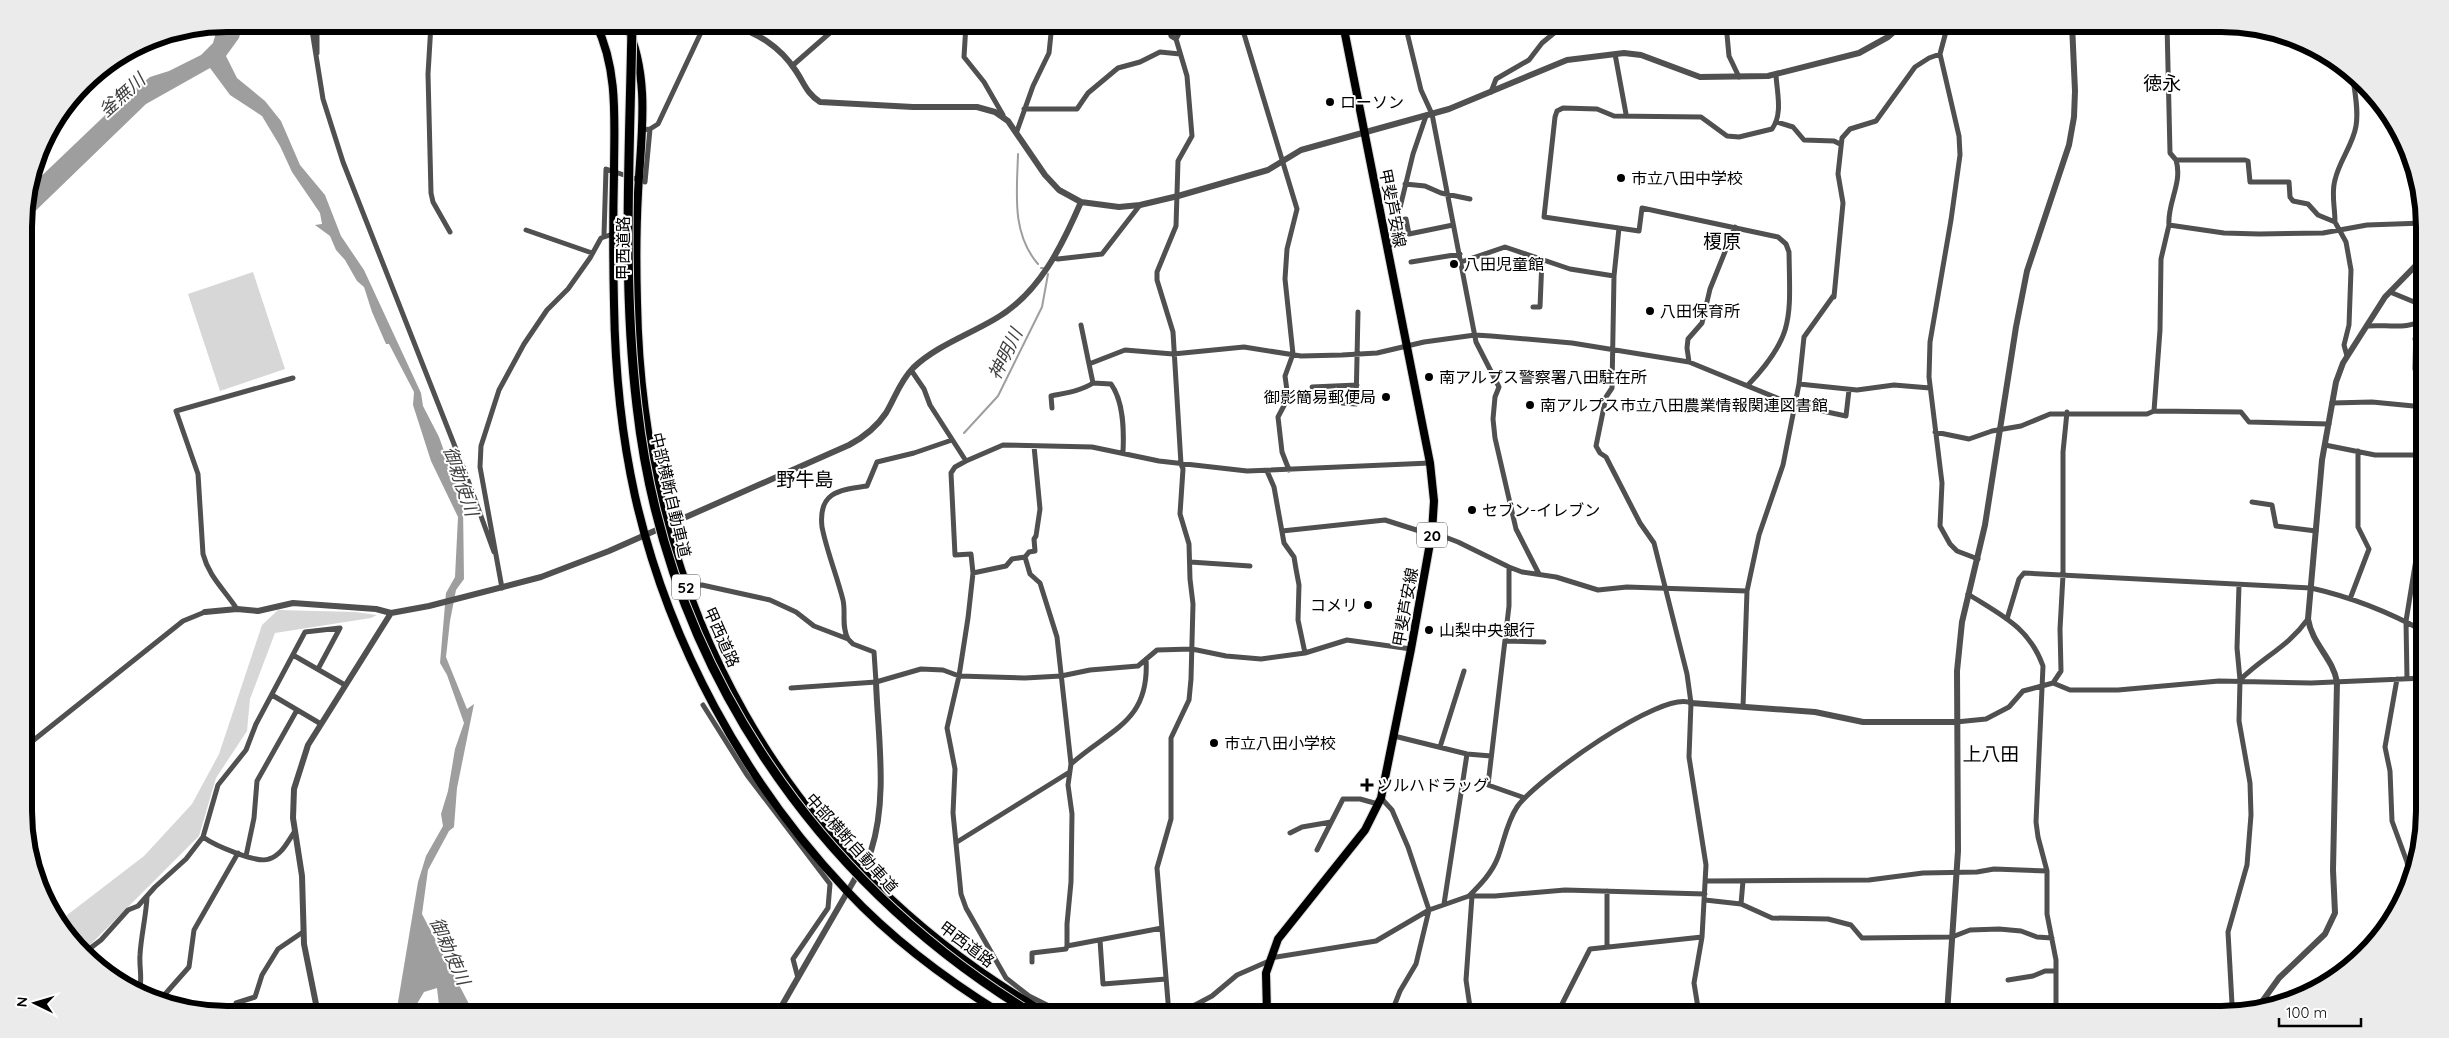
<svg xmlns="http://www.w3.org/2000/svg" width="2449" height="1038" font-family="Quicksand,'Noto Sans JP',sans-serif">
<style>
.green{fill:#d7d7d7}
.water{fill:#9e9e9e}
.lines{fill:none;stroke-linecap:round;stroke-linejoin:round}
.stream{stroke:#9e9e9e;stroke-width:2}
.primary-casing{stroke:#dbdbdb;stroke-width:10}
.trunk-casing{stroke:#dbdbdb;stroke-width:10}
.minor{stroke:#505050;stroke-width:5}
.tertiary{stroke:#505050;stroke-width:6}
.primary{stroke:#000;stroke-width:8}
.trunk{stroke:#000;stroke-width:8}
.motorway-bridge-casing{stroke:#dbdbdb;stroke-width:11;stroke-linecap:butt}
.motorway-bridge{stroke:#000;stroke-width:9}
.poi-dot{fill:#000;stroke:#fff;stroke-width:2}
.labels{text-anchor:middle;dominant-baseline:central;stroke-width:4;stroke-linejoin:round;paint-order:stroke}
.shield{fill:#fff;stroke:#4c4c4c;stroke-width:1}
.shield-label{font-size:15px;font-weight:bold;fill:#000}
.poi-label{font-size:16px;fill:#000;stroke:#fff;text-anchor:start}
.street-label{font-size:16px;fill:#000;stroke:#fff}
.water-label{font-size:18px;font-style:italic;fill:#3f3f3f;stroke:#fff}
.quarter-label{font-size:19px;fill:#000;stroke:#fff}
.rim{fill:none;stroke:#000;stroke-width:6}
</style>
<rect width="100%" height="100%" fill="#fff"/>
<!-- green -->
<path class="green" d="M253,272L285,369L220,391L188,294Z
M278,610L355,612L377,615L371,618L275,633L250,699L247,731L216,778L199,836L83,952L66,935L58,922L144,856L192,804L219,754L262,625Z"/>
<!-- water -->
<path class="water" d="M227,24H243L239,38L226,56L237,78L265,101L281,121L300,165L325,195L341,236L364,270L421,393L423,406L439,437L463,504L464,579L456,590L450,621L446,657L467,709L474,704L457,788L454,827L449,831L428,870L422,914L469,1004L467,1014H440L437,988L424,992L411,1014H396L418,882L426,856L443,826L441,814L448,791L455,749L464,723L447,675L440,663L446,593L455,577L458,517L431,461L413,405L414,392L389,344H386L372,312L364,287L357,281L345,260L336,250L330,236L315,225L322,224L320,213L292,172L280,146L262,116L230,95L210,68L146,104L24,222V214L32,185L121,100L150,77L169,71L201,55L213,43L218,26Z"/>
<g class="lines">
<!-- stream -->
<path class="stream" d="M1018,154C1017,192 1011,233 1038,264
M1041,268H1043
M964,433L998,396L1042,307L1048,274"/>
<defs>
<path id="primary" d="M1267,1014L1266,973L1278,939L1365,830L1381,798L1411,649L1432,532L1434,501L1430,463L1343,24"/>
<path id="trunk" d="M596,24C619,71 614,123 614,174C613,217 613,261 614,304C615,369 621,433 635,496C668,642 744,782 847,891C891,938 947,980 1002,1014
M626,24C651,78 641,136 638,193C636,230 636,266 637,302C642,603 784,864 1048,1014"/>
</defs>
<!-- primary casing -->
<use href="#primary" class="primary-casing"/>
<!-- trunk casing -->
<use href="#trunk" class="trunk-casing"/>
<!-- minor -->
<path class="minor" d="M311,24L323,99L343,162L465,472L494,552
M317,24V53
M431,24L428,74L431,193L433,202L450,232
M966,24L964,57L984,82L1003,115
M1168,24L1171,36L1176,39
M1241,24L1297,209L1287,249L1285,279L1293,354L1285,376L1288,398L1278,417L1282,452L1289,470
M1405,24L1421,90L1432,114L1476,342L1499,387L1495,397L1493,419L1495,438L1516,529L1539,574
M1726,24L1729,56L1739,77
M1948,24L1940,54L1959,136L1960,155L1951,220L1930,342L1929,377L1942,483L1940,526L1950,544L1957,551L1978,559
M2167,24L2170,153L2176,160H2245L2248,161L2250,182H2289L2290,197L2293,201L2308,204L2318,215L2335,222L2346,242L2351,270L2349,325L2344,345L2347,356
M1615,54L1626,114
M792,66L840,24
M1491,92L1496,79L1529,60L1542,43L1565,24
M1024,109H1077L1088,93L1118,68L1140,62L1160,52L1180,54
M1777,122L1793,127L1804,140L1834,141L1840,144
M642,130L650,129L658,124L705,24
M1017,131L1033,86L1049,53L1052,24
M2176,160C2183,183 2167,203 2169,225L2224,233L2259,234L2323,233L2367,225L2424,223
M645,182L650,129
M1405,184L1425,186L1441,193L1470,199
M1396,221L1406,219L1409,234L1453,225
M2335,222C2335,207 2331,193 2335,180C2339,161 2353,145 2356,126C2359,108 2354,89 2352,72
M1619,228L1614,276L1612,388L1606,397L1596,446L1600,453L1606,457L1640,523L1654,543L1687,674L1691,703L1689,757L1706,865L1702,937L1694,983L1699,1014
M526,230L592,253
M604,235L606,169L639,180
M1386,245H1391L1413,154L1426,116
M1054,258L1058,259L1102,254L1140,205
M1411,262L1460,254
M1461,262L1505,247L1570,269L1614,276
M2390,292L2424,306
M1834,297L1843,203L1838,174L1842,138L1850,129L1876,121L1915,67L1929,58L1940,54
M1533,307H1540L1542,259
M2416,324L2415,369L2422,388L2424,401
M1081,325L1089,364
M2368,326C2385,324 2411,331 2424,318
M2415,339H2424
M1689,362L1687,348L1688,339L1702,323L1710,289L1735,227
M911,370L924,389L930,405L966,461
M1799,384L1857,390L1894,385L1930,388
M1748,385C1795,336 1790,317 1789,252L1786,244L1778,237L1642,208L1639,231L1544,217L1555,117L1557,111L1563,108L1597,109L1614,116L1701,117L1727,136L1739,137L1772,129C1783,114 1777,93 1776,75
M1312,387L1357,385
M1342,403L1356,404L1358,312
M2332,403L2372,402L2424,407
M1052,408L1051,396C1065,393 1081,391 1093,383
M2154,411L2160,330L2161,259L2169,225
M1935,432L1969,439L1992,431L2021,426L2050,414H2147L2154,411L2241,412L2249,422L2329,424
M2325,445L2375,455H2424
M1123,452C1124,431 1124,402 1111,384L1093,383L1089,364L1125,350L1173,354L1244,347L1301,356L1342,355L1377,353L1424,342L1475,335L1491,336L1572,343L1689,362L1794,405L1846,416L1849,390
M1267,471L1274,487L1284,543L1294,557L1296,569L1299,585L1298,620L1305,653
M2252,502L2272,505L2276,526L2316,531
M1282,531L1385,520L1432,535
M1432,532L1458,542L1509,567L1522,572L1556,577L1598,590L1627,587L1747,591
M1025,557L1030,574L1040,583L1057,637L1071,764L1068,785L1072,814L1071,882L1067,924V946L1066,949L1032,953V962
M1190,562L1250,566
M1509,567V606L1488,785L1525,798
M973,573L1006,566L1012,559L1025,557L1029,552L1035,551L1034,539L1036,536L1040,509L1034,446
M2239,585L2237,648L2240,680L2239,721L2250,783L2251,815L2247,865L2228,932L2232,1004L2241,1013
M686,587L702,585L770,600L796,612L814,626L848,639L853,644L874,652L876,682
M502,588L480,467L481,446L499,390L524,344L547,310L568,289L590,258L601,238L613,234
M1968,594C2001,615 2029,627 2043,666L2036,822L2038,837L2047,871V914L2056,960V1014
M2350,599L2369,549L2358,527V451
M237,609C224,589 209,577 203,554L198,474L176,411L293,378
M2007,619L2019,579L2024,573L2311,588C2351,597 2389,612 2425,632
M848,639C841,626 846,613 843,600C837,576 827,552 822,527C818,492 839,490 867,486L877,462L914,453L952,440
M1505,641L1544,642
M293,655L345,685
M318,669L340,628
M2397,679L2385,747L2390,771L2392,821L2407,862L2411,885
M2407,679L2406,621L2419,541L2424,476
M2240,680C2264,656 2287,648 2308,619
M2053,683L2061,671L2060,629L2063,575V452L2067,412
M791,688L876,682L921,669L943,670L959,676L1025,678L1061,676L1090,670L1138,666L1157,650L1192,649L1226,656L1261,659L1305,653L1347,640L1411,649
M272,695L321,724
M703,705L747,775L830,884L828,908L793,959L798,978
M1743,707L1747,591L1759,535L1783,465L1799,384L1804,337L1834,295
M1956,722L1986,719L2009,707L2023,691L2053,683L2070,690H2118L2219,681L2311,683L2425,678
M1394,736L1467,754L1491,756
M25,747L183,621L205,612
M1440,747L1464,671
M1071,764C1110,729 1150,722 1146,659
M1381,798L1392,810L1408,847L1429,910L1416,964L1400,991L1391,1014
M1290,833L1302,827L1331,822
M203,837C214,845 257,864 269,859C282,855 288,841 295,831
M957,842L1068,773
M1317,850L1343,799H1360L1378,804
M246,856L254,818L257,781L297,710
M1706,881L1869,880L1923,873L1977,872L1994,869L2047,871
M1469,896C1480,885 1492,873 1498,857C1504,841 1507,822 1517,807C1535,781 1662,689 1691,703
M1705,900L1741,904L1772,918L1828,919L1851,925L1862,938L1952,937L1970,930L1999,929L2021,931L2037,937L2052,938
M1444,904L1467,754
M1741,904L1743,881
M1100,940L1103,984L1166,979
M1067,946L1162,928
M1607,946V891
M84,953L101,940L128,910L138,906L155,887L186,859L203,837L218,785L246,750L256,724L305,632L340,628
M1270,958L1376,941L1429,910L1469,896H1495L1565,890L1705,894
M2008,980L2033,976L2045,971H2056
M139,993C143,979 139,968 140,955C141,936 146,917 147,897
M159,1001L189,967L194,930L238,853
M235,1014L236,1003L255,997L262,975L278,949L303,932
M1065,1014L1029,996L1006,978L966,908L961,894L953,813L955,769L947,728L959,676L968,618L973,573L971,554L955,555L951,473L955,467L966,461L1003,445L1092,447L1159,461L1247,471L1430,463
M1169,1014L1157,868L1171,819V738L1189,700L1191,679L1193,604L1190,579L1189,544L1180,514L1183,469L1181,464L1173,332L1157,280V272L1176,226L1178,161L1192,136L1187,76L1176,39L1184,24
M1178,1014L1212,996L1237,975L1269,961
M1471,1014L1466,980L1472,896
M1548,1014L1561,1006L1590,949L1702,937"/>
<!-- tertiary -->
<path class="tertiary" d="M730,24C758,34 779,45 796,71C804,83 807,94 820,102L913,107H977L995,112L1008,121L1045,175L1059,190L1081,202L1119,207L1140,205L1178,196L1268,170L1301,150L1449,109L1567,60L1624,53L1641,55L1700,77L1768,76L1859,53L1888,37L1903,24
M205,612L237,609L258,611L293,603L376,609L391,613L429,606L541,577L609,551L849,445C864,437 876,428 886,413C895,398 900,381 913,368C936,346 968,335 995,319C1039,294 1062,246 1081,202
M1691,703L1815,712L1863,722H1956
M2256,1010L2279,978L2325,934L2335,913L2333,870L2337,682C2333,658 2312,644 2308,619L2322,460L2336,382L2343,363L2385,297L2424,257
M318,1014L304,944L302,876L293,818L294,789L308,745L391,613
M777,1014L871,851C888,798 878,737 876,682
M1947,1014L1958,851L1957,671L1962,622L1985,525L2016,327L2027,271L2069,145L2074,117L2075,91L2072,24"/>
<!-- primary -->
<use href="#primary" class="primary"/>
<!-- trunk -->
<use href="#trunk" class="trunk"/>
<defs>
<path id="motorway-bridge" d="M632,24C630,150 622,280 637,406C666,663 814,881 1033,1014"/>
</defs>
<!-- motorway-bridge casing -->
<use href="#motorway-bridge" class="motorway-bridge-casing"/>
<!-- motorway-bridge -->
<use href="#motorway-bridge" class="motorway-bridge"/>
</g>
<!-- markers -->
<g class="poi-dot">
<circle cx="1330" cy="102" r="5"/>
<circle cx="1621" cy="178" r="5"/>
<circle cx="1454" cy="264" r="5"/>
<circle cx="1650" cy="311" r="5"/>
<circle cx="1429" cy="377" r="5"/>
<circle cx="1386" cy="397" r="5"/>
<circle cx="1530" cy="405" r="5"/>
<circle cx="1472" cy="510" r="5"/>
<circle cx="1368" cy="605" r="5"/>
<circle cx="1429" cy="630" r="5"/>
<circle cx="1214" cy="743" r="5"/>
<path d="M1364.5 777.5h5v5h5v5h-5v5h-5v-5h-5v-5h5z"/>
</g>
<g class="labels">
<!-- shield labels -->
<g class="shield">
<rect x="1417" y="522.5" width="30" height="25" rx="4"/>
<rect x="672" y="574.5" width="28" height="25" rx="4"/>
</g>
<g class="shield-label">
<text x="1432" y="535">20</text>
<text x="686" y="587">52</text>
</g>
<!-- poi labels -->
<g class="poi-label">
<text x="1340" y="102">ローソン</text>
<text x="1631" y="178">市立八田中学校</text>
<text x="1464" y="264">八田児童館</text>
<text x="1660" y="311">八田保育所</text>
<text x="1439" y="377">南アルプス警察署八田駐在所</text>
<text x="1376" y="397" text-anchor="end">御影簡易郵便局</text>
<text x="1540" y="405">南アルプス市立八田農業情報関連図書館</text>
<text x="1482" y="510">セブン-イレブン</text>
<text x="1358" y="605" text-anchor="end">コメリ</text>
<text x="1439" y="630">山梨中央銀行</text>
<text x="1224" y="743">市立八田小学校</text>
<text x="1377" y="785">ツルハドラッグ</text>
</g>
<!-- street labels -->
<g class="street-label">
<text transform="translate(1393 208) rotate(79)">甲斐芦安線</text>
<text transform="translate(623 248) rotate(-90)">甲西道路</text>
<text transform="translate(671 495) rotate(77)">中部横断自動車道</text>
<text transform="translate(1405 607) rotate(-80)">甲斐芦安線</text>
<text transform="translate(722 637) rotate(66)">甲西道路</text>
<text transform="translate(852 843) rotate(48)">中部横断自動車道</text>
<text transform="translate(967 944) rotate(37)">甲西道路</text>
</g>
<!-- water labels -->
<g class="water-label">
<text transform="translate(122 95) rotate(-42)">釜無川</text>
<text transform="translate(1005 354) rotate(-64)">神明川</text>
<text transform="translate(461 481) rotate(71)">御勅使川</text>
<text transform="translate(450 951) rotate(66)">御勅使川</text>
</g>
<!-- quarter labels -->
<g class="quarter-label">
<text x="2162" y="83">徳永</text>
<text x="1722" y="241">榎原</text>
<text x="805" y="479">野牛島</text>
<text x="1991" y="754">上八田</text>
</g>
</g>
<!-- crop -->
<path d="M0 0H2449V1038H0ZM227 32H2221A195 195 0 0 1 2416 227V811A195 195 0 0 1 2221 1006H227A195 195 0 0 1 32 811V227A195 195 0 0 1 227 32Z" fill="#ebebeb" fill-rule="evenodd"/>
<path class="rim" d="M227 32H2221A195 195 0 0 1 2416 227V811A195 195 0 0 1 2221 1006H227A195 195 0 0 1 32 811V227A195 195 0 0 1 227 32Z"/>
<!-- north arrow -->
<g transform="translate(35 1003) rotate(275)" stroke="#ffffff" stroke-width="4" paint-order="stroke">
<path d="M0-4L9 19L0 12L-9 19Z" fill="#000000"/>
<text y="-8" font-size="14" font-weight="bold" text-anchor="middle" fill="#000000">N</text>
</g>
<!-- scale -->
<path d="M2279 1018v8h82v-8" fill="none" stroke="#000000" stroke-width="2.5"/>
<text x="2286" y="1018" font-size="15" fill="#000000" stroke="#ffffff" stroke-width="4" paint-order="stroke">100 m</text>
</svg>
